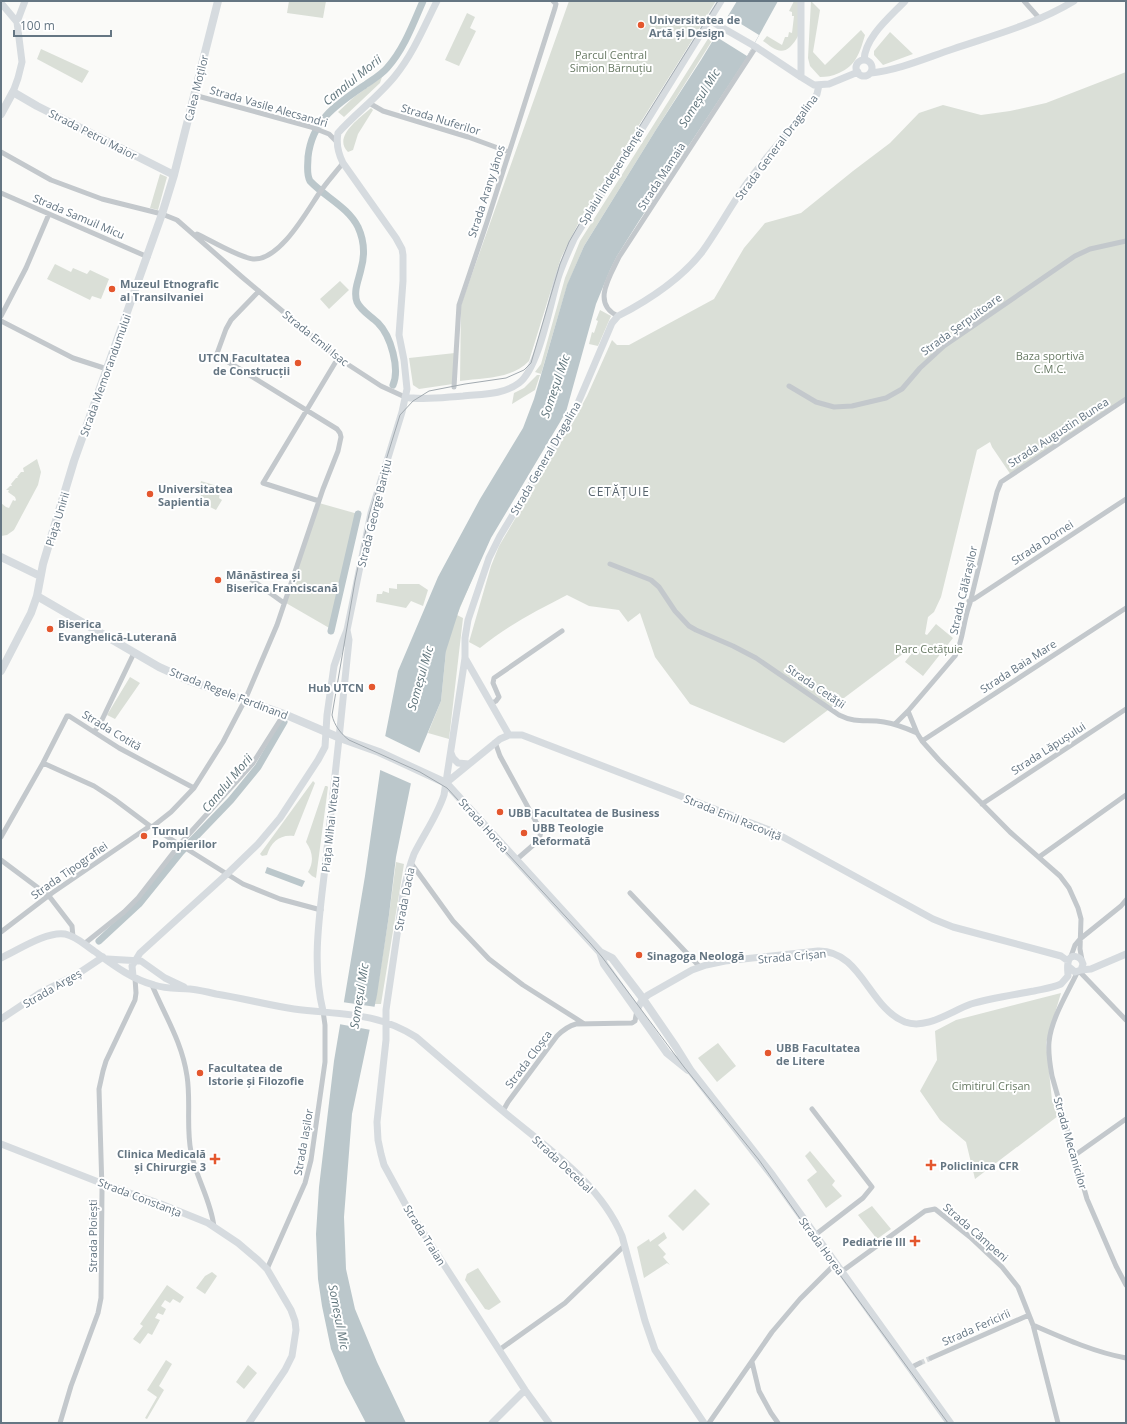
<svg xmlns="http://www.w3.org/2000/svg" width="1127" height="1424" font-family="'Open Sans',sans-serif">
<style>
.green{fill:#dadfd7}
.water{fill:#bbc7cb}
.pier{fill:#fafaf8}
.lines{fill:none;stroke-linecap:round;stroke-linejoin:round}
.canal{stroke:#bbc7cb;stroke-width:7}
.street-tunnel{stroke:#d5d9db;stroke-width:5;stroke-dasharray:5 2.5;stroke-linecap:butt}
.street{stroke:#c3c8cc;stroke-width:5}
.secondary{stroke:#d6dbdf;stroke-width:7}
.primary{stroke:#d6dbdf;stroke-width:8}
.tram{stroke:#a2aab0;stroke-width:1}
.poi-dot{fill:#e4572e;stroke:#fff;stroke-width:1.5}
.labels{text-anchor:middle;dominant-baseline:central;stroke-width:4;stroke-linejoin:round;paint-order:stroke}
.poi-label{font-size:11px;font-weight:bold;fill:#657683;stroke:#fff;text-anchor:start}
.park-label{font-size:11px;fill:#687a64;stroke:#fff}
.street-label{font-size:11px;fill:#657683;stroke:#fff}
.water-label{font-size:12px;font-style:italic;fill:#60757c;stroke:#fff}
.neighbourhood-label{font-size:12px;letter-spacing:1px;fill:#57646e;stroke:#fff}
</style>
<rect width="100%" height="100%" fill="#fafaf8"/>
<!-- green -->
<path class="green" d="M289,1H326L323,18L287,13Z
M569,1H716L683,55L583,214L561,258L529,361C512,379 484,378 460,381L461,305Z
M794,1H798V36C796,40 793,44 790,47C780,56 772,47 763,41L767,36L782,45L785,37H788L789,32L792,33L794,16H792V12L789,11Z
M811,1L820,10L813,52L825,65L861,30L865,35C860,52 856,66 839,73C832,76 827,77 820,77L810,66L808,58Z
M467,13L475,17L470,28L476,31L459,66L445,60Z
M890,32L913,54L883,65L874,55V51Z
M711,34L715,36L657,128L584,246L567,286L541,374L535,372L541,364L565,278L580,241Z
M41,49L89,71L82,83L37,59Z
M1126,72V400L1011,475L992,447L990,442L977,450L941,597L934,612L928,617L925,634L927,635L936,624L953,638L923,676L905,662L915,649L912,647L784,743L690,704L655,657L640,613L628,622L619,610L589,606L567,595C536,611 507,626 480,648L469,642L491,566L499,546L576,416L587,396L612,340L617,345H629L714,299L744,248L765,223L801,213L853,171L890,143L919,113L943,105L981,115L1010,111L1046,103Z
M382,77L380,83L344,117L338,112L354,97Z
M371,108L373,110L358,134L353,150L348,152C332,137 361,117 371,108Z
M160,174L167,177L158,210L150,208Z
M55,264L71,272L73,268L87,274L90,270L109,279L101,299L92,296L90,300L47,279Z
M340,281L349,290L329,309L320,299Z
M600,310L611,316L598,346L589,344L592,332L594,333L598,321L596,320Z
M455,353L453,384L419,389L413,385L409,358Z
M537,375H540L535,390L512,404L514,393L524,388Z
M37,459L41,472L38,485L14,530L7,535L1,536V503L6,507L9,508L13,500L15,501L16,500L15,497L8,492L9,490H6L10,486H12L11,484L16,478H18L17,477L21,472H24L23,468Z
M201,481L217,486L216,492L220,493L219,498L222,500L216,510L198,501L205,487L200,486Z
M319,503L358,514L331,629L286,603Z
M479,563L457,615L463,618L449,739L428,733L441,701L446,651L441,646Z
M397,584H419L428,590L423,606L411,601L406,608L376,602L377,594H382L383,591L389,593V588L397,589Z
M130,677L140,683L115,719L107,715Z
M313,781L315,783L294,836C280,834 271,842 267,855L262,856L260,854Z
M325,786H327L328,787L316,878L312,876L308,872C314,862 313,852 306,842Z
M396,862L404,864L381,1004H375L389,915Z
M1061,993L1046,1043L1052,1100L1058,1116L975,1179L966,1142L940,1120L920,1091L937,1060L935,1031L956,1020Z
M718,1043L736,1066L717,1082L698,1058Z
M810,1151L835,1181L832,1185L842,1196L826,1208L807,1180L817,1172L805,1156Z
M695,1189L710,1204L683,1231L668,1216Z
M872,1206L891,1229L877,1239L858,1215Z
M664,1232L667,1238L658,1245L666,1254L663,1257L670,1265L667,1263L644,1278L637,1247L649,1239L650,1242Z
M478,1268L501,1302L489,1310L485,1309L465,1280L467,1274Z
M212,1272L217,1276L205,1294L196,1288L205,1276Z
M167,1285L184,1297L180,1303L173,1299L170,1303L165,1300L161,1306L166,1309L163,1315L158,1313L155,1318L160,1320L152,1335L148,1333L140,1344L133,1339L143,1326L140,1324Z
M166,1360L172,1364L159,1386L164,1390L147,1419L145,1418L157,1397L147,1390Z
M248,1365L257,1373L244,1389L236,1382Z"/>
<!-- water -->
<path class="water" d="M737,1H778L746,59L639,221L617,256L610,270L596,304L566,412L491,538L460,607L446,651L441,701L420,751L411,783L396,857L389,915L377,995L352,1114L344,1217L346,1269L355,1309L377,1362L406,1423H366L345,1383L331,1349L322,1306L318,1279L316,1234L319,1187L334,1061L365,876L385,737L398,671L438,577L480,499L523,428L534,399L567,285L584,246L657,128L701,60Z
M267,867L305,881L302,887L265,873Z"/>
<!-- pier -->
<path class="pier" d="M728,16L759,35L747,56L715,36Z
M383,735L422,754L412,784L378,769Z
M342,1002L376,1007L371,1030L339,1024Z"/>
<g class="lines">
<!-- canal -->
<path class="canal" d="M393,385C400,369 391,336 378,323C371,316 361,311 357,302C353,291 359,279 361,269C365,255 364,240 358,227C348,207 325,197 310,181C306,174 308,165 308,157C312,120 337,104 365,85C372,80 381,75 387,68C404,49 413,24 423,1
M331,631L358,514
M99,941L139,904L181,852L231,800L258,767L284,722"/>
<!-- street-tunnel -->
<path class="street-tunnel" d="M920,1363L931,1358"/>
<!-- street -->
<path class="street" d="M1024,1L1040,19
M194,95L311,127L329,134L336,141
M369,103L383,111L468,137L509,152
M1,152L51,180L102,199L162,214L177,220L242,277L338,358L381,386L405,397
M1,193L148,257
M197,234C210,240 240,258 253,259C280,261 307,211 320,192C327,182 335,173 343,163
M1,316L26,268L49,214
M618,316C591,304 610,276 619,257L756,47
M1,321L73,358L107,369
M217,355L337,429L340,433L341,437L338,451L323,489L277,625L245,700
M215,359L226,329L231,320L259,291
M789,386L816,402L834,407L852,406L886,398L902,389L920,368L944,346L1075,256L1090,249L1126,241
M454,387L459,305L487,222L555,8L556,4L553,1
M319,501L263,483L338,358
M610,564L651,580L659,587L675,611L689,626L696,630L733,646L756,658L839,715C857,724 866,719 884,722C896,724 906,728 917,733
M241,572L284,603
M969,601L974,599L1126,499
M492,703L496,701L499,697L493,683L494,678L562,631
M895,724L908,711
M94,732L100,724L134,653
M922,741L1126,608
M495,742L500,756L541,831L539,840L516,860
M43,763L94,786L114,799L150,826L243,884L280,899L321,910
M982,804L1126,709
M152,827L171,812L194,788L223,742L245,700
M1,837L43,763L67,716H69L119,748L194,788
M1039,857L1126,795
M1,860L49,896L72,926L73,937
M411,863L453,921L489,959L523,985L583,1023
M630,893L699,966
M1,932L52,893L150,826
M84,944L124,912L138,898L180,844L253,763L284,714
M1070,959L1075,945L1080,939L1121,906L1126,900
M1082,960L1080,949L1081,919L1078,908L1069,888L1060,876L1010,832L939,760L922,741L917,733L908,711L955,656C964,639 963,620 970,603L997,492L1001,482L1126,399
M1078,971C1068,992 1051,1019 1049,1042C1048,1054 1050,1065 1052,1076L1087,1199L1116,1266L1126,1285
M1079,971L1126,1020
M152,985C165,1016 182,1042 187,1076C191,1101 186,1127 191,1152C196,1178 211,1200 214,1227
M812,1109L872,1187L863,1198L815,1235
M503,1111L508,1102L557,1036C563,1030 568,1026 576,1024L632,1023L635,1021L637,1010
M1074,1155L1078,1153L1126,1119
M267,1269L305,1183L311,1160L325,1062V1025L323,1011
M841,1272L925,1211L935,1209L970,1237L1002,1267L1018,1287L1033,1325L1058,1423
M1033,1325C1063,1338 1094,1352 1126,1358
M499,1350L565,1303L624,1246
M931,1358L1029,1315
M752,1362L759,1391L771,1413L778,1423
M910,1368L920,1363
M60,1423L71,1386L98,1313L101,1298L102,1190L99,1089L103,1071L106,1061L135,1000L136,993L135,978
M709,1423L772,1332L800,1299L835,1264"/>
<!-- secondary -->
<path class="secondary" d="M1,3L17,22
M709,20L756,47L801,77L814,85L829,84L858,72
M864,60C865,37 890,17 905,1
M856 68a8 8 0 1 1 16 0a8 8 0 1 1-16 0Z
M871,73C899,70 926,58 953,49C994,35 1036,24 1074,1
M801,77V1
M13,92L18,78L22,62L17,22L25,1
M405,397C422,401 446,397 463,396C482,394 503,395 519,383C539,368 550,304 558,278C562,265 568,252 574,239L721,1
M465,658L509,735
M451,753L453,758L458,763L469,764
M446,783L500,739L509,735H522L772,831L933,919L953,927L1061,956L1068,961
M1,958C18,950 47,931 65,934C76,936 85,945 94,951C112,964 131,979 154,985C166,989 177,988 190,989C199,990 208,992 216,994C242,998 268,1005 294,1009C339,1015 375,1011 416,1037C445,1062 474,1087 504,1112C547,1148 600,1183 622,1236L645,1321L655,1350L704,1423
M107,959L141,961L165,978L184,987
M1069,967L1075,972L1081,970L1091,969L1126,954
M133,976L132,966L140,953L227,874L258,844L280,818L318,760L325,747L327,715L334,666L343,640L347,630L371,513L402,412L407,389L404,360L399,335L403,281V255L402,249L396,238L343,163C338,153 336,143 338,133C356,113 378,97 395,76C413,54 424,27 437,1
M637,1010L642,1000L648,995L692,970L706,965L725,961L818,951C861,950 869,1008 905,1022C927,1030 951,1011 971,1004C991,998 1013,995 1034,991C1043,989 1052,988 1061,984L1068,976C1068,972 1067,967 1068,963C1069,953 1081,955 1083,964L1081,970
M323,1011C310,958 322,902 327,849C335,779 342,710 349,640L347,630
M1,1019L40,993L76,975L103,957
M1,1144L101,1183L161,1204L208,1223L238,1243L258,1260L267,1269L291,1310L295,1321L296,1330L292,1356L285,1370L249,1423
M492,1423L525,1390
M549,1423L525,1390L408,1209L384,1165L381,1154L378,1140L377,1122L386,1040V1010L403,894C406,880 409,867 414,854C424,834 437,816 444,795L465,658V638L468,620L489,558L500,536L572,417L612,323L618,316C649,300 680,280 702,252C718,230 731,205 747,183C767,155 791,130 812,103L817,94L819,85"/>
<!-- primary -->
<path class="primary" d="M1,114L13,92L37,106L174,175
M1,557L40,576
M37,596L159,667L190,681L284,714L340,738L379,752L446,783L600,952L612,958L641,996L676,1047L691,1071L772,1175L950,1423
M1,671L31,613L37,596L43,564L74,461L162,214L174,175L218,1
M600,952L604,964L667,1053L688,1070"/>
<!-- tram -->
<path class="tram" d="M718,1L589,207L569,242L560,264L531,363L524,370L506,378L465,384L429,391L413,401L400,415L369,515L355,581L332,715C334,725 341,734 349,740L420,772L447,788L590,943L602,957L684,1067L759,1160L829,1260L948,1423"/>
</g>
<!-- markers -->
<g class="poi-dot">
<circle cx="641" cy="25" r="4"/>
<circle cx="112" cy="289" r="4"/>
<circle cx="298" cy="363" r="4"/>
<circle cx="150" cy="494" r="4"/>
<circle cx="218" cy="580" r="4"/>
<circle cx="50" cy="629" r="4"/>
<circle cx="372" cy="687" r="4"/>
<circle cx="500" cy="812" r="4"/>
<circle cx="524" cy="833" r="4"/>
<circle cx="144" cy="836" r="4"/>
<circle cx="639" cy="955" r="4"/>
<circle cx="768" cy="1053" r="4"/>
<circle cx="200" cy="1073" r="4"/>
<path d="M213 1153h4v4h4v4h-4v4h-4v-4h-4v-4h4z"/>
<path d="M929 1159h4v4h4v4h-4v4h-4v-4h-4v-4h4z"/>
<path d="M913 1235h4v4h4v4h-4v4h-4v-4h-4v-4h4z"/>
</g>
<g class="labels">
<!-- poi labels -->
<g class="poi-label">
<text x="649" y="19">Universitatea de<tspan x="649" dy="13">Artă și Design</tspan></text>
<text x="120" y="283">Muzeul Etnografic<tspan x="120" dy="13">al Transilvaniei</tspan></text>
<text x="290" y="357" text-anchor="end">UTCN Facultatea<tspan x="290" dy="13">de Construcții</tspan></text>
<text x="158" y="488">Universitatea<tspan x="158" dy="13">Sapientia</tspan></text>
<text x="226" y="574">Mănăstirea și<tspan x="226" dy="13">Biserica Franciscană</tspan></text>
<text x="58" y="623">Biserica<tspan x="58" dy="13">Evanghelică-Luterană</tspan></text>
<text x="364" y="687" text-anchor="end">Hub UTCN</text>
<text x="508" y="812">UBB Facultatea de Business</text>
<text x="532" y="827">UBB Teologie<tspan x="532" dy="13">Reformată</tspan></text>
<text x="152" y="830">Turnul<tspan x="152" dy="13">Pompierilor</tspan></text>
<text x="647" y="955">Sinagoga Neologă</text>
<text x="776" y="1047">UBB Facultatea<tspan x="776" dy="13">de Litere</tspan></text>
<text x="208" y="1067">Facultatea de<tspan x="208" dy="13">Istorie și Filozofie</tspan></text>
<text x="206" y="1153" text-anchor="end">Clinica Medicală<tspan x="206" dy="13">și Chirurgie 3</tspan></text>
<text x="940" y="1165">Policlinica CFR</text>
<text x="906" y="1241" text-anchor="end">Pediatrie III</text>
</g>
<!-- park labels -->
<g class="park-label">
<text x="611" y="54">Parcul Central<tspan x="611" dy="13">Simion Bărnuțiu</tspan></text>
<text x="1050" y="355">Baza sportivă<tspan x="1050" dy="13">C.M.C.</tspan></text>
<text x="929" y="648">Parc Cetățuie</text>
<text x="991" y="1085">Cimitirul Crișan</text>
</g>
<!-- street labels -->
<g class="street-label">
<text transform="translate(196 88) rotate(-76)">Calea Moților</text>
<text transform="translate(269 106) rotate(16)">Strada Vasile Alecsandri</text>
<text transform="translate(441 119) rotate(17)">Strada Nuferilor</text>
<text transform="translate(93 134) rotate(27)">Strada Petru Maior</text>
<text transform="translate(776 147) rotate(-53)">Strada General Dragalina</text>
<text transform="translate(611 176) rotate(-58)">Splaiul Independenței</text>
<text transform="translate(661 176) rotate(-57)">Strada Mamaia</text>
<text transform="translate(486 191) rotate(-72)">Strada Arany János</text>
<text transform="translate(79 216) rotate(23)">Strada Samuil Micu</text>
<text transform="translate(961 324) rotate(-36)">Strada Șerpuitoare</text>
<text transform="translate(316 338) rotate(39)">Strada Emil Isac</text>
<text transform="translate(105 375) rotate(-70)">Strada Memorandumului</text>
<text transform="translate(1058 432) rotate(-33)">Strada Augustin Bunea</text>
<text transform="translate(545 458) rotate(-60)">Strada General Dragalina</text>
<text transform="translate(374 513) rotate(-76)">Strada George Barițiu</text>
<text transform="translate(57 519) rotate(-73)">Piața Unirii</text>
<text transform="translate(1042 542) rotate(-33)">Strada Dornei</text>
<text transform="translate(963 590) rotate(-77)">Strada Călărașilor</text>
<text transform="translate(1018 666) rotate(-33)">Strada Baia Mare</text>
<text transform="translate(816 686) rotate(34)">Strada Cetății</text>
<text transform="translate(229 693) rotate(21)">Strada Regele Ferdinand</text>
<text transform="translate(112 730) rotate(31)">Strada Cotită</text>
<text transform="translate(1048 748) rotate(-33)">Strada Lăpușului</text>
<text transform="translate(733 817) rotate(22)">Strada Emil Racoviță</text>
<text transform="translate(330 824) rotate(-84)">Piața Mihai Viteazu</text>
<text transform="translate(484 825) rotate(48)">Strada Horea</text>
<text transform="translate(69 870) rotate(-35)">Strada Tipografiei</text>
<text transform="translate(404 899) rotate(-79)">Strada Dacia</text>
<text transform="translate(792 956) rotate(-5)">Strada Crișan</text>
<text transform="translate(52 988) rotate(-30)">Strada Argeș</text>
<text transform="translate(528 1059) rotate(-53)">Strada Cloșca</text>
<text transform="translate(303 1142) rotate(-80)">Strada Iașilor</text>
<text transform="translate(1071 1143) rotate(74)">Strada Mecanicilor</text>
<text transform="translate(563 1164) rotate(43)">Strada Decebal</text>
<text transform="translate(140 1197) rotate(21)">Strada Constanța</text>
<text transform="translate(976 1232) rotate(41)">Strada Câmpeni</text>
<text transform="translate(425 1235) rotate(58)">Strada Traian</text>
<text transform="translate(92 1236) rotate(-90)">Strada Ploiești</text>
<text transform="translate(822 1246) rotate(54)">Strada Horea</text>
<text transform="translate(976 1327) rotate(-24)">Strada Fericirii</text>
</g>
<!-- water labels -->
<g class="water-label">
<text transform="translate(352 80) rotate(-39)">Canalul Morii</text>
<text transform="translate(699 98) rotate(-58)">Someșul Mic</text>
<text transform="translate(555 386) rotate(-71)">Someșul Mic</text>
<text transform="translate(420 678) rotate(-74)">Someșul Mic</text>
<text transform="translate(227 783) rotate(-50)">Canalul Morii</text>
<text transform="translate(359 996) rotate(-81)">Someșul Mic</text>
<text transform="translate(339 1317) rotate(79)">Someșul Mic</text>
</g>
<!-- neighbourhood labels -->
<g class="neighbourhood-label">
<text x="619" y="491">CETĂȚUIE</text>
</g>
</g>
<!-- border -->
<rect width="1127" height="1424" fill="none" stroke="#657683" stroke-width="4"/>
<!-- scale -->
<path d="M14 30v6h97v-6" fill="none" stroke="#657683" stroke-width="2"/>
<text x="20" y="30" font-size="12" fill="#657683" stroke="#ffffff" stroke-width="3" paint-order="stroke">100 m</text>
</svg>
